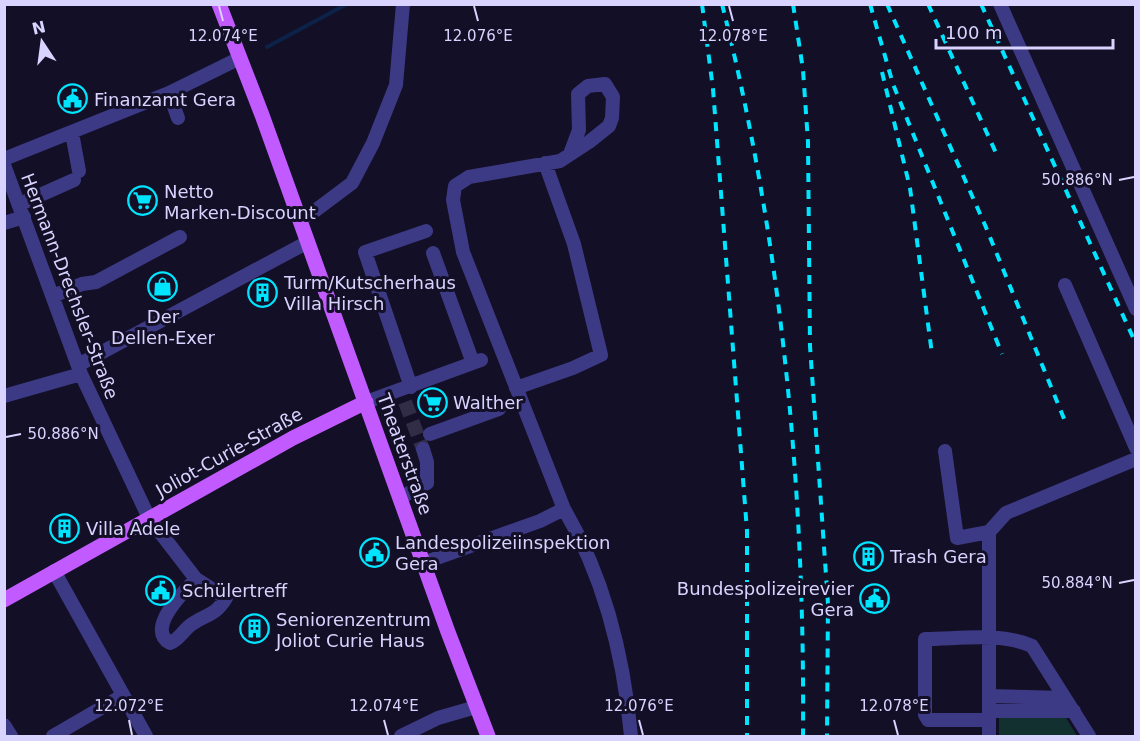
<svg xmlns="http://www.w3.org/2000/svg" width="1140" height="741" font-family="'DejaVu Sans',sans-serif">
<style>
.green{fill:#12302f}
.lines{fill:none;stroke-linecap:round;stroke-linejoin:round}
.stream{stroke:#0c2248;stroke-width:4}
.minor-tunnel{stroke:#312d47;stroke-width:14;stroke-dasharray:14 7;stroke-linecap:butt}
.minor{stroke:#3d3a85;stroke-width:14}
.major{stroke:#c25bff;stroke-width:15}
.rail{stroke:#00e5ff;stroke-width:4;stroke-dasharray:9 8;stroke-linecap:butt}
.ticks{fill:none;stroke:#d9d4ff;stroke-width:2}
.labels{text-anchor:middle;dominant-baseline:central;stroke-width:6;stroke-linejoin:round;paint-order:stroke}
.poi-label{font-size:18px;fill:#d9d4ff;stroke:#130f26;text-anchor:start}
.street-label{font-size:18px;fill:#d9d4ff;stroke:#130f26}
.ticks-label{font-size:15px;text-anchor:middle;fill:#d9d4ff;stroke:#130f26;stroke-width:6;stroke-linejoin:round;paint-order:stroke}
</style>
<rect width="100%" height="100%" fill="#130f26"/>
<!-- green -->
<path class="green" d="M999,715L1065,716L1077,736H999Z"/>
<g class="lines">
<!-- stream -->
<path class="stream" d="M267,47L347,4"/>
<!-- minor-tunnel -->
<path class="minor-tunnel" d="M405,402L423,449"/>
<!-- minor -->
<path class="minor" d="M1000,4L1136,309
M169,93L178,118
M72,133L79,171
M570,154L579,130L578,94L588,86L605,84L613,97L612,118L609,126L589,142L560,161L469,177L455,186L453,200L463,252L564,509C604,577 624,658 631,736
M4,159L169,93L240,58
M4,165L81,374L149,518L196,579L226,598C214,617 208,613 192,624C183,630 180,639 170,643C145,629 184,591 196,579
M20,204L74,180
M300,218L312,213L352,183L373,143L396,85L403,4
M4,223L24,217
M433,253L473,363
M1065,285L1136,448
M53,296L82,284L96,282L180,237
M78,365L308,242
M411,387L365,252L426,231
M516,388L573,368L601,355L574,244L545,163
M4,396L81,374
M366,402L481,360
M430,434L499,409
M945,451L957,538L989,532
M400,498L427,483V462L423,449
M423,563L540,521L564,509
M54,571L146,736
M989,696L1065,698
M989,711H1074
M989,720H928L925,715V639C958,639 1001,632 1032,646L1089,736
M4,725L11,736
M53,736L122,696
M401,736L438,718L476,707
M989,736V532L1006,513L1136,459"/>
<!-- major -->
<path class="major" d="M219,4L262,115L448,632L488,736
M4,600L293,438L366,402"/>
<!-- rail -->
<path class="rail" d="M702,4L713,89L747,531V736
M722,4C782,243 805,491 803,736
M793,4L803,70L808,142L810,346L828,604L827,736
M870,4L893,84L1002,354
M887,4L985,225L1065,421
M928,4L996,153
M981,4L1136,344
M882,72L910,188L932,354"/>
</g>
<!-- ticks -->
<path class="ticks" d="M219,6L223,21M474,6L478,21M729,6L733,21M1119,180L1134,177M6,437L21,434M1119,583L1134,580M129,720L132,735M384,720L388,735M639,720L643,735M894,720L898,735"/>
<!-- icons -->
<defs>
<symbol id="civic-ring" viewBox="-11 -11 22 22"><circle r="9.5" fill="#130f26" stroke="#00e5ff" stroke-width="1.5"/><path d="M-.6-6.5H3V-4.5H.6V-3L4-1V1h2V6H-6V1h2V-1L-.6-3ZM-1.2 2.5V6h2.4V2.5Z" fill="#00e5ff"/></symbol>
<symbol id="supermarket-ring" viewBox="-11 -11 22 22"><circle r="9.5" fill="#130f26" stroke="#00e5ff" stroke-width="1.5"/><path d="M-6-5.5h2.5l.6 2H6L4.5 2H-2.5L-4.4-4H-6ZM-1.5 3.2a1.3 1.3 0 1 0 .1 0ZM3 3.2a1.3 1.3 0 1 0 .1 0Z" fill="#00e5ff"/></symbol>
<symbol id="shop-ring" viewBox="-11 -11 22 22"><circle r="9.5" fill="#130f26" stroke="#00e5ff" stroke-width="1.5"/><path d="M-5-2.5h2.3a2.7 3.5 0 0 1 5.4 0H5L5.5 6h-11ZM-1.5-2.5h3a1.5 2.3 0 0 0-3 0Z" fill="#00e5ff"/></symbol>
<symbol id="building-ring" viewBox="-11 -11 22 22"><circle r="9.5" fill="#130f26" stroke="#00e5ff" stroke-width="1.5"/><path d="M-4-6H4V6H1V3H-1V6H-4ZM-2.5-4.3h1.7v1.8h-1.7ZM.8-4.3h1.7v1.8H.8ZM-2.5-1h1.7V.8h-1.7ZM.8-1h1.7V.8H.8Z" fill="#00e5ff"/></symbol>
</defs>
<g fill-rule="evenodd">
<use href="#civic-ring" x="56" y="82" width="33" height="33"/>
<use href="#supermarket-ring" x="126" y="184" width="33" height="33"/>
<use href="#shop-ring" x="146" y="270" width="33" height="33"/>
<use href="#building-ring" x="246" y="276" width="33" height="33"/>
<use href="#supermarket-ring" x="416" y="386" width="33" height="33"/>
<use href="#building-ring" x="48" y="512" width="33" height="33"/>
<use href="#civic-ring" x="358" y="536" width="33" height="33"/>
<use href="#building-ring" x="852" y="540" width="33" height="33"/>
<use href="#civic-ring" x="144" y="574" width="33" height="33"/>
<use href="#civic-ring" x="858" y="582" width="33" height="33"/>
<use href="#building-ring" x="238" y="612" width="33" height="33"/>
</g>
<g class="labels">
<!-- poi labels -->
<g class="poi-label">
<text x="94" y="99">Finanzamt Gera</text>
<text x="164" y="191">Netto<tspan x="164" dy="21">Marken-Discount</tspan></text>
<text x="284" y="282">Turm/Kutscherhaus<tspan x="284" dy="21">Villa Hirsch</tspan></text>
<text x="163" y="316" text-anchor="middle">Der<tspan x="163" dy="21">Dellen-Exer</tspan></text>
<text x="453" y="402">Walther</text>
<text x="86" y="528">Villa Adele</text>
<text x="395" y="542">Landespolizeiinspektion<tspan x="395" dy="21">Gera</tspan></text>
<text x="890" y="556">Trash Gera</text>
<text x="854" y="588" text-anchor="end">Bundespolizeirevier<tspan x="854" dy="21">Gera</tspan></text>
<text x="182" y="590">Schülertreff</text>
<text x="276" y="619">Seniorenzentrum<tspan x="276" dy="21">Joliot Curie Haus</tspan></text>
</g>
<!-- street labels -->
<g class="street-label">
<text transform="translate(70 286) rotate(69)">Hermann-Drechsler-Straße</text>
<text transform="translate(229 452) rotate(-29)">Joliot-Curie-Straße</text>
<text transform="translate(405 454) rotate(70)">Theaterstraße</text>
</g>
</g>
<g class="ticks-label">
<text x="223" y="41">12.074°E</text>
<text x="478" y="41">12.076°E</text>
<text x="733" y="41">12.078°E</text>
<text x="1077" y="185">50.886°N</text>
<text x="63" y="439">50.886°N</text>
<text x="1077" y="588">50.884°N</text>
<text x="129" y="711">12.072°E</text>
<text x="384" y="711">12.074°E</text>
<text x="639" y="711">12.076°E</text>
<text x="894" y="711">12.078°E</text>
</g>
<!-- border -->
<rect width="1140" height="741" fill="none" stroke="#d9d4ff" stroke-width="12"/>
<!-- north arrow -->
<g transform="translate(42 42) rotate(347)" stroke="#130f26" stroke-width="4.5" paint-order="stroke">
<path d="M0-4.5L10 22L0 15L-10 22Z" fill="#d9d4ff"/>
<text y="-9" font-size="16" font-weight="bold" text-anchor="middle" fill="#d9d4ff">N</text>
</g>
<!-- scale -->
<path d="M936 39v9h177v-9" fill="none" stroke="#d9d4ff" stroke-width="3"/>
<text x="945" y="39" font-size="18" fill="#d9d4ff" stroke="#130f26" stroke-width="4.5" paint-order="stroke">100 m</text>
</svg>
